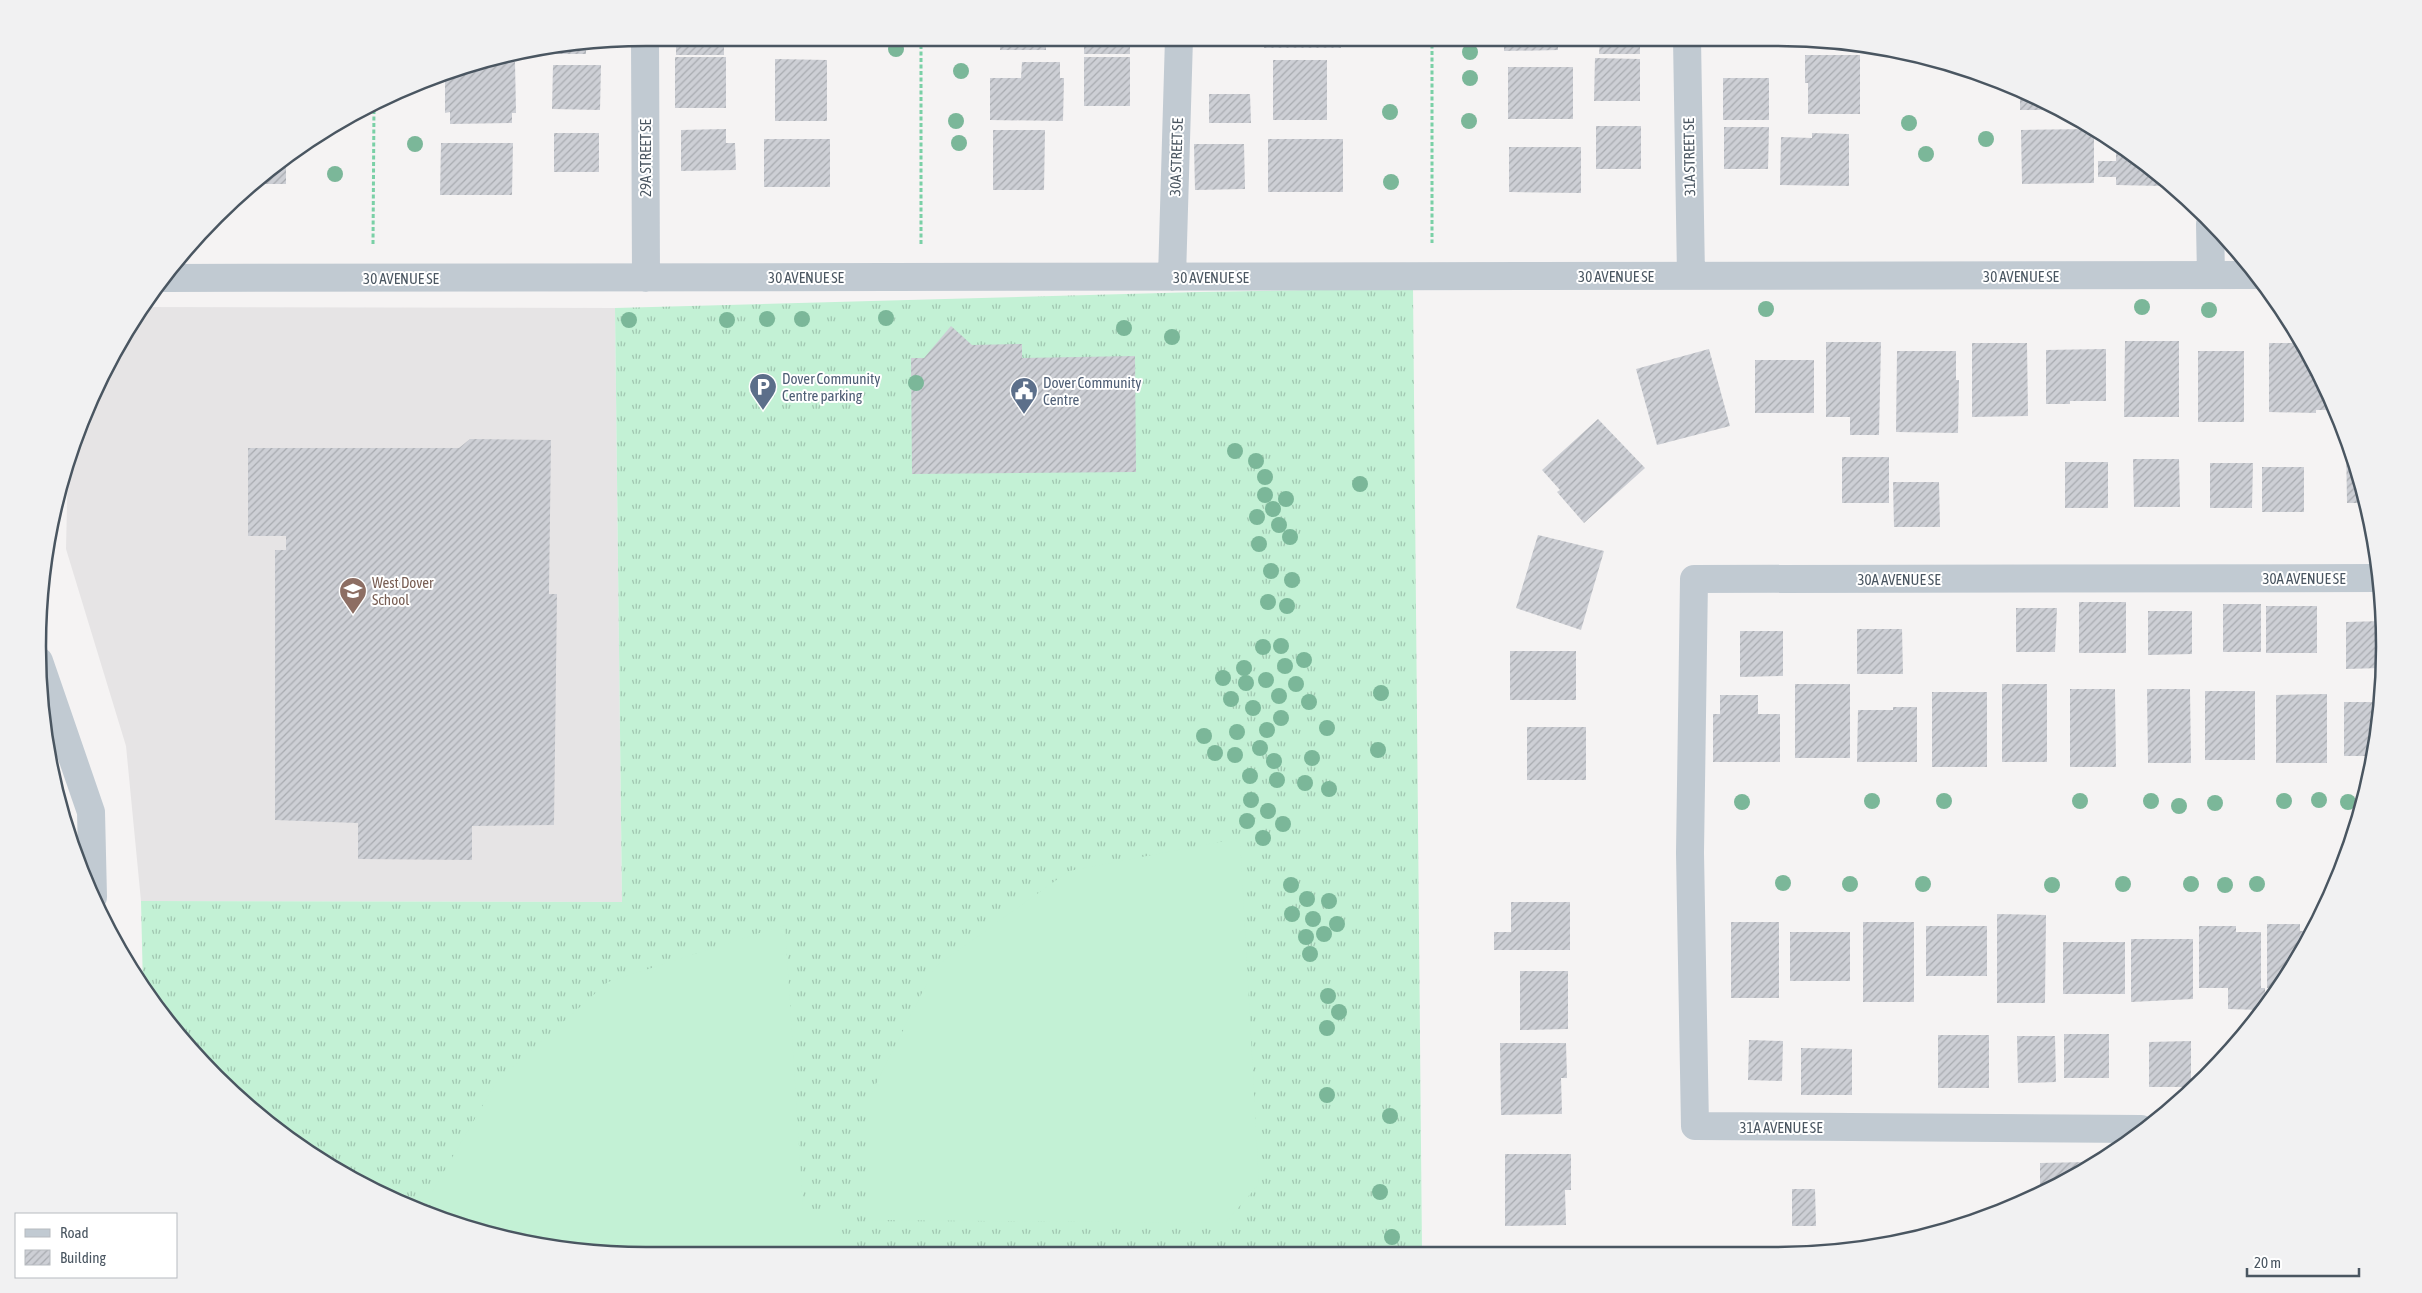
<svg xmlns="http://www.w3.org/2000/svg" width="2422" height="1293" font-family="'Asap Condensed',sans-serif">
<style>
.education{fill:#e6e4e5}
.grass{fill:url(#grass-tufts)}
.garden{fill:#c3f1d5}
.building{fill:url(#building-hatch)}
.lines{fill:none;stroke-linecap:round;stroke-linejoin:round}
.path{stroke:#7ad0a6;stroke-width:3;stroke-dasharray:4 2.5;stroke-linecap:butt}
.street{stroke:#c1cad2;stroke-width:28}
.tree{fill:#7bb799}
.labels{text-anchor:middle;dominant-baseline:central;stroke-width:4;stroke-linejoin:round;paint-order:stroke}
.street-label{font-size:15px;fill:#4a5661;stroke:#fff}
.service-label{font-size:15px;fill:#4e5e75;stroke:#fff;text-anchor:start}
.education-label{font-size:15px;fill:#785e54;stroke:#fff;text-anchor:start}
.rim{fill:none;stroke:#4a5661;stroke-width:2.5}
</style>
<defs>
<pattern id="grass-tufts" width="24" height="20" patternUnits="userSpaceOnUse" patternTransform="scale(1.25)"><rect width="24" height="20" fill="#c3f1d5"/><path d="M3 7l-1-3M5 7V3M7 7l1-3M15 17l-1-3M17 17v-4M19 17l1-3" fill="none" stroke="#a0c6b0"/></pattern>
<pattern id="building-hatch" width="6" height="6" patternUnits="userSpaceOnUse" patternTransform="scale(1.25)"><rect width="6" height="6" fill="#cdcfd5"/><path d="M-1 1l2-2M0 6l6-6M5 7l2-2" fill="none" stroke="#a8abb0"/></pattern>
</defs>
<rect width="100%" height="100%" fill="#f5f3f3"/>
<!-- education -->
<path class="education" d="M141,307L615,308L622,902L141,901L126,746L66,549L68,461L84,413Z"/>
<!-- grass -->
<path class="grass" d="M1413,288L1422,1252L607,1254L489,1235L342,1174L276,1129L189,1048L143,988L141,901L622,902L615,308L1199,292Z"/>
<!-- garden -->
<path class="garden" d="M1240,838L1259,1184L1225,1223L870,1220V1096L935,967L1069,871Z
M785,925L803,1209L839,1215L840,1253L607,1254L489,1235L432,1211V1192L497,1081L608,982Z"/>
<!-- building -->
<path class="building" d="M676,38H724V55H676Z
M733,38H825V43H733Z
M1000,38H1046V50H1000Z
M1084,38H1130V54H1084Z
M1264,38H1341V48H1264Z
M1504,38L1558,39V50L1504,51Z
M1600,39H1640V54H1599Z
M1807,39H1815L1841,44H1807Z
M586,43V54H541V48Z
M1805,55H1860V114H1808V83H1805Z
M675,57H726V108H675Z
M1084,57H1130V106H1084Z
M1595,58L1640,59V101H1594Z
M775,59L827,60V121H775Z
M1273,60H1327V120H1273Z
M515,62L516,113H512V123L450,124V112L445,113V73L477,63Z
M1022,62H1060V78H1064L1063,121L990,120V78H1021Z
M553,65H601L600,110L552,109Z
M1508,67H1573V119H1508Z
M1723,78H1769V120H1723Z
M1209,94H1250L1251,123H1209Z
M2020,94L2058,110H2020Z
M1596,126H1641V169H1596Z
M1724,127H1769L1768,169H1724Z
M726,129V143H735L736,170L681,171V130Z
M2094,129V183L2022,184L2021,130Z
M993,130H1045L1044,190H993Z
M554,133H599V172H554Z
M1812,133L1849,134V186L1780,185L1781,137L1812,138Z
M764,139H830V187H764Z
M1268,139H1343V192H1268Z
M441,143H513L512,195H440Z
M1194,144H1244L1245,189L1195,190Z
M2116,145L2162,178V186L2116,185V177H2098V161H2116Z
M1509,147H1581V193L1509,192Z
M286,157V184H254L276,164Z
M951,326L972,345L1022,344V358L1135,356L1136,472L912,474L911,358H924Z
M2125,341H2179V417H2124Z
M1826,342H1881L1879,435H1850V417H1826Z
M1972,343H2027L2028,416L1972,417Z
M2269,343H2300L2322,377L2327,392V410H2316V413L2269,412Z
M1709,349L1730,426L1657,445L1636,369Z
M2106,349V401H2070V404H2046V350Z
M1897,351H1956V380H1959L1958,433L1896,432Z
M2198,351H2244V422H2198Z
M1755,360H1814V413H1755Z
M1598,419L1645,468L1584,523L1557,492L1560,490L1542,470Z
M470,439L551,440L549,594H557L554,825L472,826V860L358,859V823L275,820V550H286V536H248V448H459Z
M2346,443L2364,489L2366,503H2347Z
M1842,457H1889V503H1842Z
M2133,459H2179L2180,507H2134Z
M2065,462H2108V508H2065Z
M2210,463H2253L2252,508H2210Z
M2262,467H2304V512H2262Z
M1893,482H1939L1940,527H1894Z
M1538,535L1604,551L1581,630L1516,608Z
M2079,602H2126V653H2079Z
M2223,604H2261V652H2223Z
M2266,606H2317V653H2266Z
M2016,608H2057L2055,652H2016Z
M2148,611H2192V654L2148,655Z
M2383,621L2381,668L2346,669V622Z
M1857,629H1902L1903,674H1857Z
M1740,631H1783V676L1740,677Z
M1510,651H1576V700H1510Z
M1795,684H1850V758H1795Z
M2002,684H2047V762H2002Z
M2070,689H2115L2116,767H2070Z
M2147,689H2190L2191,763H2148Z
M2205,691H2255V760H2205Z
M1932,692H1987V767H1932Z
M2327,694V763H2276V695Z
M1720,695H1758V714H1780V762H1713V714H1720Z
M2344,702H2380L2379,726L2372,756H2344Z
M1893,707H1917V762H1857L1858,710H1893Z
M1527,727H1586V780H1527Z
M1511,902H1570V950H1494V932H1511Z
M1997,914L2046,915L2045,1003H1997Z
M1731,922H1779V998H1731Z
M1863,922H1914V1002H1863Z
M2267,924H2300V931H2312L2303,951L2276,988H2267Z
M1926,926H1987V976H1926Z
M2199,926H2236V932H2261V988H2265V1005L2261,1010L2228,1009V988H2199Z
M1790,932H1850V981H1790Z
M2131,939H2193V999L2131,1002Z
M2063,942H2125V994H2063Z
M1520,971H1568V1029L1520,1030Z
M2064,1034H2109V1078H2064Z
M1938,1035H1989V1088H1938Z
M2017,1036H2055L2056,1082L2018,1083Z
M1749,1040L1783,1041L1782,1081L1748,1080Z
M2191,1041V1085L2189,1087H2149V1042Z
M1500,1043H1566L1567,1078H1561L1562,1114L1501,1115Z
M1801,1048L1852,1049V1095H1801Z
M1505,1154H1571V1190H1565L1566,1225L1505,1226Z
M2088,1162V1167L2040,1192V1163Z
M1792,1189H1815L1816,1226H1792Z"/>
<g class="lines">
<!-- path -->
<path class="path" d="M1432,38V243
M373,244L374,105
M921,244V38"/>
<!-- street -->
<path class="street" d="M645,38L646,278
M1687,39L1691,276
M2210,224L2211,275
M1172,277L1179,38
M163,278L2258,275
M39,661L91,812L93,897
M2141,1129L1695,1126L1690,853L1694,579L2379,578"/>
</g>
<!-- trees -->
<g class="tree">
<circle cx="896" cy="49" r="8"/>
<circle cx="1470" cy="52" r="8"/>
<circle cx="961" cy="71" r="8"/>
<circle cx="1470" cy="78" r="8"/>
<circle cx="1390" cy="112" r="8"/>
<circle cx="956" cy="121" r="8"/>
<circle cx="1469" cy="121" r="8"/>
<circle cx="1909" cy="123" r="8"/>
<circle cx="1986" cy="139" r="8"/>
<circle cx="959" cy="143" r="8"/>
<circle cx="415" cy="144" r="8"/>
<circle cx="1926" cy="154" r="8"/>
<circle cx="335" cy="174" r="8"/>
<circle cx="1391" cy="182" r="8"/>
<circle cx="2142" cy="307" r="8"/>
<circle cx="1766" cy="309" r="8"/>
<circle cx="2209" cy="310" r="8"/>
<circle cx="886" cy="318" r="8"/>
<circle cx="767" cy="319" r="8"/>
<circle cx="802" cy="319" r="8"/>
<circle cx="629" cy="320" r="8"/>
<circle cx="727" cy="320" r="8"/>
<circle cx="1124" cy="328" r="8"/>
<circle cx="1172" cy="337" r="8"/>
<circle cx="916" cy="383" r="8"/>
<circle cx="1235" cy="451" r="8"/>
<circle cx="1256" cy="461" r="8"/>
<circle cx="1265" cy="477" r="8"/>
<circle cx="1360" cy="484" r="8"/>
<circle cx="1265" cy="495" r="8"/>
<circle cx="1286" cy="499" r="8"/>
<circle cx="1273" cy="509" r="8"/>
<circle cx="1257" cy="517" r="8"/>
<circle cx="1279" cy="525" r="8"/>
<circle cx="1290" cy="537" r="8"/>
<circle cx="1259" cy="544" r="8"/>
<circle cx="1271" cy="571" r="8"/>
<circle cx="1292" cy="580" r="8"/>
<circle cx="1268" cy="602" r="8"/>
<circle cx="1287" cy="606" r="8"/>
<circle cx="1281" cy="646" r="8"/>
<circle cx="1263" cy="647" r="8"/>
<circle cx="1304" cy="660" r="8"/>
<circle cx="1285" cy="666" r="8"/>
<circle cx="1244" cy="668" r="8"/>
<circle cx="1223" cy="678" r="8"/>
<circle cx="1266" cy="680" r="8"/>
<circle cx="1246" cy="683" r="8"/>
<circle cx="1296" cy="684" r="8"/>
<circle cx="1381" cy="693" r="8"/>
<circle cx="1279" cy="696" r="8"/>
<circle cx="1231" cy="699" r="8"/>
<circle cx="1309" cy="702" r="8"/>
<circle cx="1253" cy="708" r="8"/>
<circle cx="1281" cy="718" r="8"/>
<circle cx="1327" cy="728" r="8"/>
<circle cx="1267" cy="730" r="8"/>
<circle cx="1237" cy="732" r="8"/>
<circle cx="1204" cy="736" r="8"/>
<circle cx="1260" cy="748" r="8"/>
<circle cx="1378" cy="750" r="8"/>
<circle cx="1215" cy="753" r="8"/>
<circle cx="1235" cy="755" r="8"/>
<circle cx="1312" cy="758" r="8"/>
<circle cx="1274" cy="761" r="8"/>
<circle cx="1250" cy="776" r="8"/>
<circle cx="1277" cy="780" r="8"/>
<circle cx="1305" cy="783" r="8"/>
<circle cx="1329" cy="789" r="8"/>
<circle cx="1251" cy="800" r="8"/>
<circle cx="2319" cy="800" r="8"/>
<circle cx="1872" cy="801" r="8"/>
<circle cx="1944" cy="801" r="8"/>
<circle cx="2080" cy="801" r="8"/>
<circle cx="2151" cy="801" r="8"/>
<circle cx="2284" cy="801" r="8"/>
<circle cx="1742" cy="802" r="8"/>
<circle cx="2348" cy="802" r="8"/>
<circle cx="2215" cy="803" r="8"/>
<circle cx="2179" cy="806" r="8"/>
<circle cx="1268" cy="811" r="8"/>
<circle cx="1247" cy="821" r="8"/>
<circle cx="1283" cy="824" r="8"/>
<circle cx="1263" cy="838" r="8"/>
<circle cx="1783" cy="883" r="8"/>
<circle cx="1850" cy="884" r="8"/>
<circle cx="1923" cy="884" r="8"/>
<circle cx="2123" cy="884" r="8"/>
<circle cx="2191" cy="884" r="8"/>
<circle cx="2257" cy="884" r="8"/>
<circle cx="1291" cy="885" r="8"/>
<circle cx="2052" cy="885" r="8"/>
<circle cx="2225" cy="885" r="8"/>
<circle cx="1307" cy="899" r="8"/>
<circle cx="1329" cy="901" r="8"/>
<circle cx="1292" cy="914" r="8"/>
<circle cx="1313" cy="919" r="8"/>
<circle cx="1337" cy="924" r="8"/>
<circle cx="1324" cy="934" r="8"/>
<circle cx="1306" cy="937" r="8"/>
<circle cx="1310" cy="954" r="8"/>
<circle cx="1328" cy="996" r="8"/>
<circle cx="1339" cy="1012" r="8"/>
<circle cx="1327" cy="1028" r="8"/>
<circle cx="1327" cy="1095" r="8"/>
<circle cx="1390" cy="1116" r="8"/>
<circle cx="1380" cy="1192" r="8"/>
<circle cx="1392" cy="1237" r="8"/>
</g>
<!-- icons -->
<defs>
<symbol id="parking-pin" viewBox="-11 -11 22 30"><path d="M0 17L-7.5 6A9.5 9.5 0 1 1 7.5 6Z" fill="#5c6f8a" stroke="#fff"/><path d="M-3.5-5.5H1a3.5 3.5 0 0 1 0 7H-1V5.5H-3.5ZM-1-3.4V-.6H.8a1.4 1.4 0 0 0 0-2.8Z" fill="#fff"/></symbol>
<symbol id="civic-pin" viewBox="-11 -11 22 30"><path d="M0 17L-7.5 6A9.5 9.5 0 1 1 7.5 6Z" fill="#5c6f8a" stroke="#fff"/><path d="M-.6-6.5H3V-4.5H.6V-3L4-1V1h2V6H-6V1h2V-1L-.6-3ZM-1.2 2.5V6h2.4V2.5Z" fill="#fff"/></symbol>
<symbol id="school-pin" viewBox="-11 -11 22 30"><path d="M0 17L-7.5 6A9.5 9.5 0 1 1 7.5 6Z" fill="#8d6e63" stroke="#fff"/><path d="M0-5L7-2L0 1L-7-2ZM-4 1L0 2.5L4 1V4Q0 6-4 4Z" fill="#fff"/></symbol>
</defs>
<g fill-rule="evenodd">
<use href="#parking-pin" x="747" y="371" width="32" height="43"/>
<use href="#civic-pin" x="1008" y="375" width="32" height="43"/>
<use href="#school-pin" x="337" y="575" width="32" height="43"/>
</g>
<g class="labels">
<!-- street labels -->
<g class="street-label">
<text transform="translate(1176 157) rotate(-88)">30A STREET SE</text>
<text transform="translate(1689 157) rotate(-91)">31A STREET SE</text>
<text transform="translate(645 158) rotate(-90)">29A STREET SE</text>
<text x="1616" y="276">30 AVENUE SE</text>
<text x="2021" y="276">30 AVENUE SE</text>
<text x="806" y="277">30 AVENUE SE</text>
<text x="1211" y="277">30 AVENUE SE</text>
<text x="401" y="278">30 AVENUE SE</text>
<text x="2304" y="578">30A AVENUE SE</text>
<text x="1899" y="579">30A AVENUE SE</text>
<text x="1781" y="1127">31A AVENUE SE</text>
</g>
<!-- service labels -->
<g class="service-label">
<text x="782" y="378">Dover Community<tspan x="782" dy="17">Centre parking</tspan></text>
<text x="1043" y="382">Dover Community<tspan x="1043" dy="17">Centre</tspan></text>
</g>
<!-- education labels -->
<g class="education-label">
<text x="372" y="582">West Dover<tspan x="372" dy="17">School</tspan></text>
</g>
</g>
<!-- crop -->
<path d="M0 0H2422V1293H0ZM646 46H1776A600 600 0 0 1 2376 646V647A600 600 0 0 1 1776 1247H646A600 600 0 0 1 46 647V646A600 600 0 0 1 646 46Z" fill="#f1f1f2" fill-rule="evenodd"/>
<path class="rim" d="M646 46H1776A600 600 0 0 1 2376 646V647A600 600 0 0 1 1776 1247H646A600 600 0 0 1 46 647V646A600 600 0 0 1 646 46Z"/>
<!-- legend -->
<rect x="15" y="1213" width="162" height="65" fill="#ffffff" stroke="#b7bbc0"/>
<rect x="25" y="1229" width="25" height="8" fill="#c1cad2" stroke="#b7bbc0"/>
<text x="60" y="1238" font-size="15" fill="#4a5661">Road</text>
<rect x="25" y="1250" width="25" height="15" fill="url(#building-hatch)" stroke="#b7bbc0"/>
<text x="60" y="1263" font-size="15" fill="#4a5661">Building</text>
<!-- scale -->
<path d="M2247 1268v8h112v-8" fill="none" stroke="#4a5661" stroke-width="2.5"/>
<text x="2254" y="1268" font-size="15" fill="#4a5661" stroke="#ffffff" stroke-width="4" paint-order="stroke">20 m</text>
</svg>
